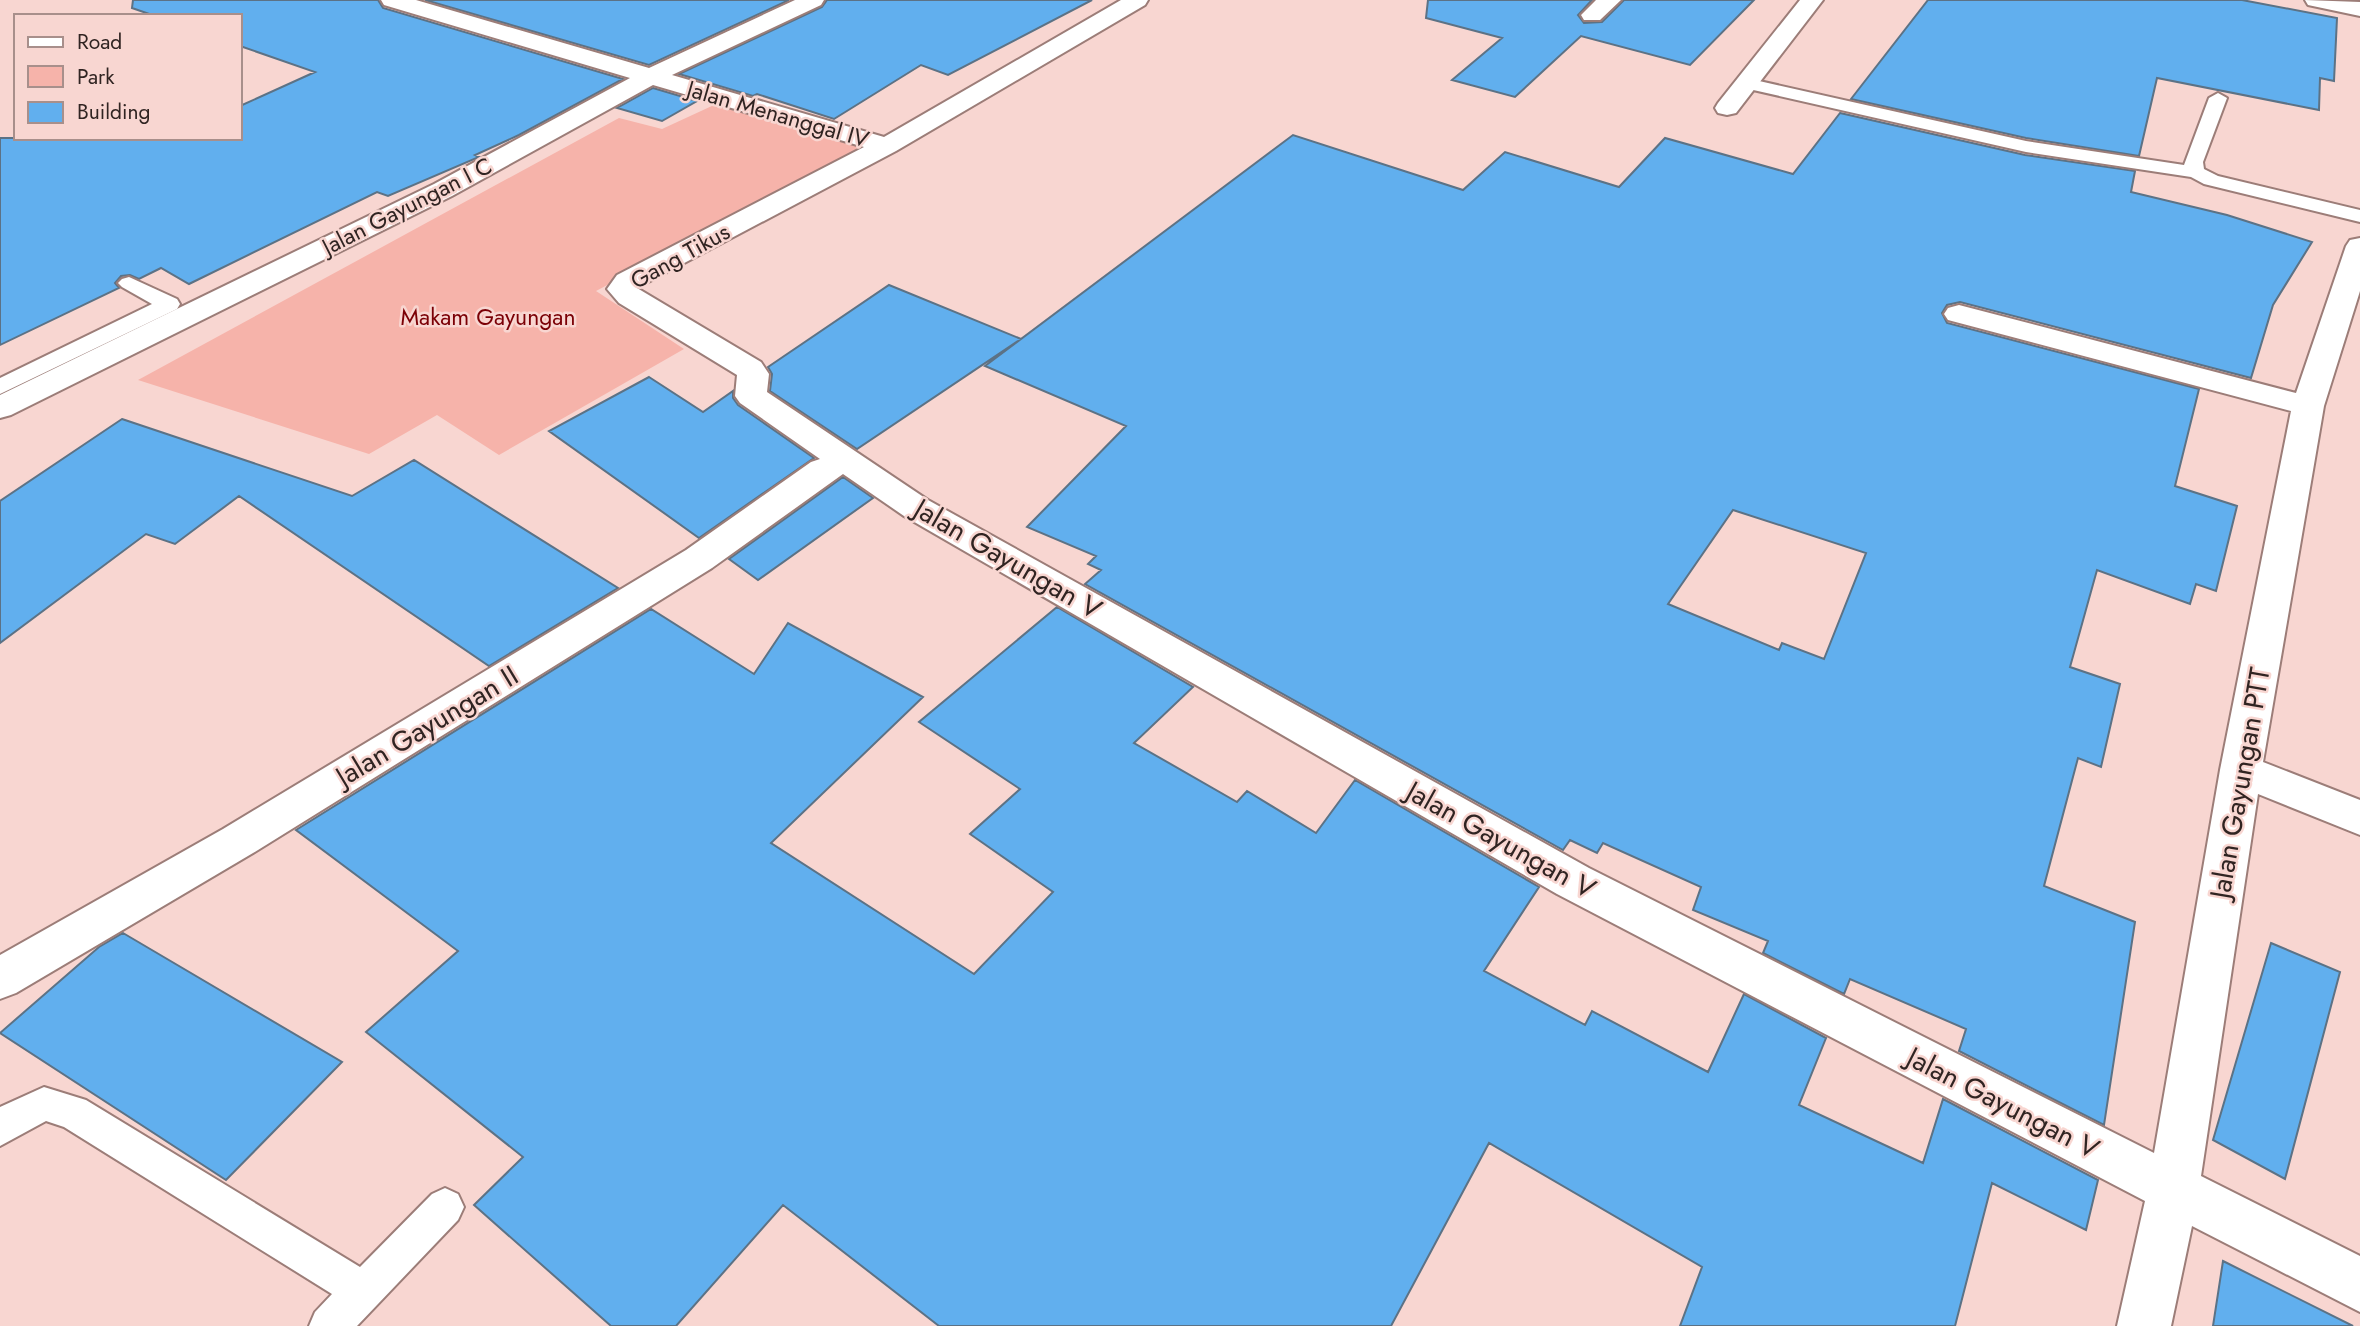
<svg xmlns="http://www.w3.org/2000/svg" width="2360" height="1326" font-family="Jost,sans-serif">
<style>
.green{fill:#f6b3aa}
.building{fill:#61afee;stroke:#5c7285;stroke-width:2;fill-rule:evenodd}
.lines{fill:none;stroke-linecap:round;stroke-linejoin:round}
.lane-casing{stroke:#9c7d78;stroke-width:4}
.street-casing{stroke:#9c7d78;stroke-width:4}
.lane{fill:#fff;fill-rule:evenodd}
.street{fill:#fff;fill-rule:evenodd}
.labels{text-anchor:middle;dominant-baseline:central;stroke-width:5;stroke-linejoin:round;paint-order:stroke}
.far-street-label{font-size:23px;fill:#302422;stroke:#f8d6d1}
.far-park-label{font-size:23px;fill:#7b0006;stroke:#f8d6d1}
.street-label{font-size:28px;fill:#302422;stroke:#f8d6d1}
</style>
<rect width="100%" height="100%" fill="#f8d6d1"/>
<!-- green -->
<path class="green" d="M714,105L866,148L596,291L684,349L499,455L437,415L369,454L138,380L619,118L662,129Z"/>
<!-- building -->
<path class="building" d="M133,0H378L383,8L623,79L519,135L475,155L479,157L388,196L377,192L189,284L161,268L139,279L130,275L121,276L115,283L119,288L0,345V138H240V106L315,72L240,46V16H155L132,8Z
M425,0H789L649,65Z
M827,0H1092L948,75L921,65L834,119L757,94L753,96L679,74L822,7Z
M1428,0H1592L1578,15L1584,23L1602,22L1624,0H1754L1690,65L1581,36L1515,97L1452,80L1502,38L1426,18Z
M1928,0H2242L2337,18L2334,81L2320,78L2319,110L2157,78L2139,156L2026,138L1851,99Z
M653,88L697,101L662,121L617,108Z
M1840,113L2025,155L2135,171L2131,192L2227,215L2312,242L2273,305L2251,378L1960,302L1947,305L1942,313L1947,323L2199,389L2175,486L2237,506L2216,591L2196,584L2190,604L2097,570L2070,667L2120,684L2101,767L2078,758L2044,886L2135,922L2104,1125L1959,1051L1966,1029L1850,979L1844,994L1763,953L1768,941L1693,910L1701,887L1603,843L1597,853L1570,840L1563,850L1085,584L1101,570L1088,564L1096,556L1027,527L1126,426L985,366L1293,135L1463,190L1505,152L1619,187L1665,138L1793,174ZM1733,510L1866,553L1824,659L1782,643L1779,650L1668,604Z
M889,285L1021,339L857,449L770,391L772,374L768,367Z
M649,377L703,412L733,391V398L738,405L814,458L699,538L549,431Z
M122,419L352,496L414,460L618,588L489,666L239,496L175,544L146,534L0,643V501Z
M843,477L873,498L758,580L729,559Z
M1057,607L1193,687L1134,743L1237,802L1247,791L1316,833L1355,780L1539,887L1484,971L1585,1025L1592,1011L1708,1072L1744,994L1826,1038L1799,1105L1923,1163L1943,1099L2098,1180L2086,1230L1992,1183L1955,1326H1680L1702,1267L1489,1143L1391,1326H939L783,1205L676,1326H611L474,1205L523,1157L366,1032L458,951L296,830L651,609L754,674L788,623L923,697L771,843L974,974L1053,892L970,834L1020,789L919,722Z
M123,933L342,1062L226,1180L0,1033L99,947Z
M2271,943L2340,972L2285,1179L2213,1140Z
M2223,1261L2353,1326H2213Z"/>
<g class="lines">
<defs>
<path id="lane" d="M1746,78L2026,141L2184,165L2209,98L2218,93L2227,98L2203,162L2204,169L2218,176L2360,210V222L2204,184L2191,177L2026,152L1740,87L1737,83Z
M129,277L177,299L180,304L177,309L0,394V378L152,304L122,287L118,283L122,279Z
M44,1087L86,1100L360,1267L432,1194L445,1188L458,1194L464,1207L458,1220L357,1326H309L315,1312L332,1294L64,1127L46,1121L0,1146V1107Z"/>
<path id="street" d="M381,0H416L649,68L795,0H824L821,5L672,75L884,137L1121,0H1148L1145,5L896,151L637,288L761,362L769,374L767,392L928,500L1589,868L2154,1153L2220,770L2291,411L1948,320L1944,314L1948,308L1959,305L2296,393L2346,246L2350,240L2360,238V291L2324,406L2263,762L2360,800V835L2258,794L2201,1176L2360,1256V1312L2192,1226L2171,1326H2117L2145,1201L1557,894L904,516L843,474L712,568L253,853L16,993L0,999V955L223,829L686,550L811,462L820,459L740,403L735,396L737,375L619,303L607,289L617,275L864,147L653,85L452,196L11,415L0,418V395L434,184L630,78L384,5Z
M1596,0H1621L1600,20H1584L1581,15Z
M1800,0H1823L1736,113L1727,115L1718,113L1715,108L1718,103Z
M2305,0L2360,2V16L2308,5Z"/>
</defs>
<!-- lane casing -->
<use href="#lane" class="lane-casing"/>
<!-- street casing -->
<use href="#street" class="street-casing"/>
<!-- lane -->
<use href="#lane" class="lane"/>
<!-- street -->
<use href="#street" class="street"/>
</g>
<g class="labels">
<!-- far-street labels -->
<g class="far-street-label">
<text transform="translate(778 114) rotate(16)">Jalan Menanggal IV</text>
<text transform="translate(407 206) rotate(-27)">Jalan Gayungan I C</text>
<text transform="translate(680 256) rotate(-29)">Gang Tikus</text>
</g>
<!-- far-park labels -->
<g class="far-park-label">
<text x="488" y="317">Makam Gayungan</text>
</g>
<!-- street labels -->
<g class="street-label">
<text transform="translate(1008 559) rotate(30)">Jalan Gayungan V</text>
<text transform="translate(427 726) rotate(-31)">Jalan Gayungan II</text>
<text transform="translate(2240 783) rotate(-80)">Jalan Gayungan PTT</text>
<text transform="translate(1501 840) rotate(29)">Jalan Gayungan V</text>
<text transform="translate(2003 1103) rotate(27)">Jalan Gayungan V</text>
</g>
</g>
<!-- legend -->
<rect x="14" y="14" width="228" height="126" fill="#f8d6d1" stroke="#a88f8b" stroke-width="2"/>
<rect x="28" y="37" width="35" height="10" fill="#ffffff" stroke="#a88f8b" stroke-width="2"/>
<text x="77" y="49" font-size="21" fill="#302422">Road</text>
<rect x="28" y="66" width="35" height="21" fill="#f6b3aa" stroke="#a88f8b" stroke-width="2"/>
<text x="77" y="84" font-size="21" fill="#302422">Park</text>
<rect x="28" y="102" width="35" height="21" fill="#61afee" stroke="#a88f8b" stroke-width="2"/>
<text x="77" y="119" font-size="21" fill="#302422">Building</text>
</svg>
